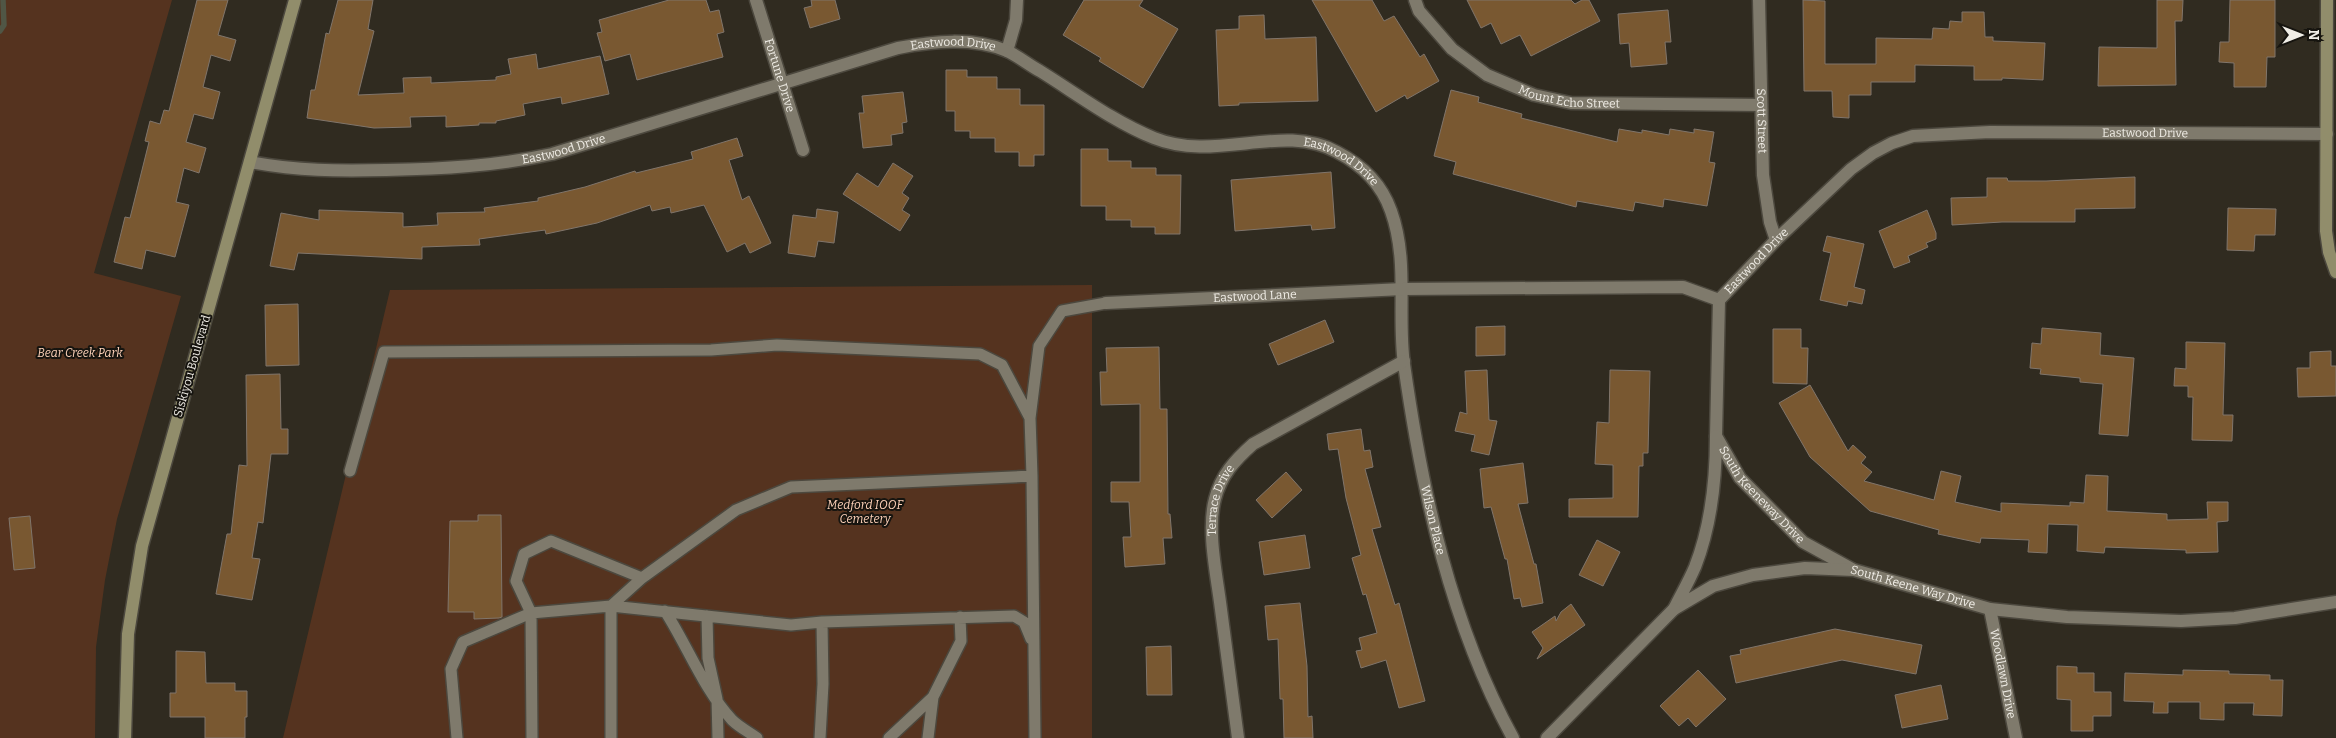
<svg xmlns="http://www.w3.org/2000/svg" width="2336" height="738" font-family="Bitter,serif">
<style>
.green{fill:#55331f}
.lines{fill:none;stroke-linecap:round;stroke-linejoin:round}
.stream{stroke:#505645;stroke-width:5.5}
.building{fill:#795831;stroke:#80756b}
.lane-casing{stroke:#4c483e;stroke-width:14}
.street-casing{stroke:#4c483e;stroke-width:15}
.secondary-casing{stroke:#4c483e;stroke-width:15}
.lane{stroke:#7f7a6c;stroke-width:11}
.street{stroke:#7f7a6c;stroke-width:12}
.secondary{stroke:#918d6b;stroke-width:12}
.labels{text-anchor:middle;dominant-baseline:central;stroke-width:4;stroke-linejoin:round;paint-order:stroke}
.street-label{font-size:12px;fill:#f0ede6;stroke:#16140f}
.park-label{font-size:12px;font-style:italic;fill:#fed2b9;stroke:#16140f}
</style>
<rect width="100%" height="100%" fill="#302b20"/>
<!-- green -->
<path class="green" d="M0,0H172L94,273L181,296L117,519L105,580L96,647L95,738H0Z
M1092,285V738H283L390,290Z"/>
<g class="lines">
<!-- stream -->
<path class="stream" d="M0,31L4,25L3,0"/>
</g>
<!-- building -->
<path class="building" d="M197,0H228L218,35L236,40L230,61L211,55L203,87L220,92L213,119L194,114L186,142L206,148L199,173L184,168L176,202L189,205L175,257L146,250L142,269L114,262L125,217L130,218L149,142L145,141L150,121L160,124L164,110L169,111Z
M338,0H373L368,29L374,31L358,95L404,93L403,78L431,77V83L496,80V77L511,74L508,59L536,54L538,69L600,56L609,94L562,104L561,97L523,104L525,115L496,121V123H479V125L446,127V116L410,117L411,127L374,128L307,118L311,90H315L326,33L329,34Z
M669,0H706L710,12L719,10L724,32L717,34L723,57L637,80L630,54L605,61L597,33L602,32L599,20Z
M811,0H835L840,19L810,28L804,8L812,6Z
M1084,0H1143L1139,6L1178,29L1143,88L1099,61L1101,58L1063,35Z
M1312,0H1372L1384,21L1394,16L1420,57L1424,54L1439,81L1407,99L1405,95L1376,112Z
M1467,0H1571L1575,4L1582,0H1589L1600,21L1531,56L1520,35L1501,44L1491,23L1481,28Z
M1803,0L1825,1V64H1876V38L1932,39L1933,28L1949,29L1950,21L1962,22V12H1984L1985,37H1993V41L2045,43L2043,80L2002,78V80H1974V66L1915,65V82H1871V95H1849V118L1833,117L1832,91H1804Z
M2157,0H2183L2182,21H2175L2176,85L2098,86L2099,47L2157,48Z
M2230,0H2275V57H2267L2266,87H2234V63L2219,62L2220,42H2229Z
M1668,10L1671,42H1665L1667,64L1631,67L1629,43L1620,44L1618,14Z
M1264,15L1265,39L1316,37L1318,101L1239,103V105L1219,106L1216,30L1239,29V16Z
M946,70H967V77H997V89H1020V105H1044V155H1034V166H1019V152H995V138H970V131H955V111H946Z
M1451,90L1479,97L1478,102L1522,114L1521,118L1617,142L1619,129L1642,133V130L1669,135L1670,129L1694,133V129L1714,132L1709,162L1715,163L1707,206L1664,199L1663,207L1635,202L1633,211L1577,201L1576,207L1453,174L1456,162L1434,156Z
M903,92L907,122L902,123L903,133L891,135L892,145L863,148L859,113H864L862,96Z
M737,138L743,156L729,160L742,200L749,196L771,243L750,253L745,243L727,252L704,205L671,213L670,207L652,211L650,205L597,223L546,234L545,230L479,239L480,245L422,247V259L298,253L294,270L270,266L281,213L319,220V210L403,213V227L438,225L437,213L485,212L484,208L538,201V198L585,187L635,171L636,173L693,159L691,152Z
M1081,149H1108V161H1131V168H1156V175H1181L1180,234H1155V227H1131V220H1106V206H1081Z
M893,163L913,176L902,193L909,198L902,210L910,215L900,231L843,194L857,173L878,187Z
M1331,172L1335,228L1312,230L1311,225L1235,231L1231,180Z
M2135,177V208L2075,209V222H2002L1952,225L1951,198L1987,197V178H2007L2008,181H2046Z
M2228,208L2276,209L2275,235H2255L2254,251L2227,250Z
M817,209L838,212L834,243L818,241L815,257L788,253L793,215L816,218Z
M1927,210L1936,233V239L1926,243L1928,247L1908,256L1910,262L1894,268L1879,231Z
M1827,236L1864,244L1854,287L1865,290L1862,304L1848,301L1847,306L1820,300L1831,253L1823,251Z
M298,304L299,365L266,366L265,305Z
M1325,320L1334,342L1278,365L1269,344Z
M1505,326V355L1476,356V327Z
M2042,328L2101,333L2100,355L2134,358L2128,436L2099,434L2103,384L2080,382V378L2040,374L2041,369L2030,368L2032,343L2041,344Z
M1773,329H1801V348H1808L1807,384L1773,383Z
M2186,342L2225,343L2223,415H2233L2232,441L2192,440L2193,397H2188V386H2174L2175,368L2186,369Z
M1159,347L1160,409H1167L1168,514H1170L1172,538H1163L1165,564L1125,567L1123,537H1131L1129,502H1111V482H1140V404L1101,405L1100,372H1107L1106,348Z
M2331,351V366H2336V396L2298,397L2297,368H2310V352Z
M1487,370L1489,420L1497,421L1489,455L1471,451L1475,435L1455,431L1460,412L1467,414L1465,371Z
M1610,370L1650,371L1648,453H1643V466H1639L1638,517H1569V499L1613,498V465L1595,464L1597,422L1609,423Z
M280,374L281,429H288V454H271L263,523L258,522L252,558L260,559L252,600L216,594L227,534H231L239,465L247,466L246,375Z
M1810,385L1848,451L1853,445L1866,457L1861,463L1872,472L1864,481L1934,500L1941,471L1961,476L1955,502L2001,512V503L2070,506V502L2084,503L2086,475L2108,476L2107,511L2167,514V520L2208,519L2207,502H2228V521L2217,522L2218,552L2186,553V550L2105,547L2104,553L2077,551L2078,525L2048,524L2047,553L2028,552L2029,540L1981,538L1980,543L1938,534L1939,530L1870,511L1810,457L1779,403Z
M1361,429L1364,451L1370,450L1373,467L1365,469L1381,527L1372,529L1395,605L1399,603L1425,701L1399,708L1386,660L1361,668L1356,651L1362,650L1359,638L1377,633L1366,594L1363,595L1352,558L1361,555L1346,498L1338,449L1329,450L1327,434Z
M1523,463L1528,503L1518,504L1534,564H1536L1543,603L1522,607L1520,598L1514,599L1507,559H1505L1491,507L1484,508L1480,469Z
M1286,472L1302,490L1272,518L1256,500Z
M478,515H501L502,617L499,618L474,619V612H448L450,521H478Z
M30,516L35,568L14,570L9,518Z
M1305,535L1310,568L1264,575L1259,542Z
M1597,540L1620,552L1603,586L1579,575Z
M1300,603L1307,666L1308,717L1312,716L1313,738H1284L1283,699H1280L1278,639L1268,640L1265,606Z
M1571,604L1585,625L1537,659L1543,648L1532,632L1555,616L1556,621L1561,612Z
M1835,629L1922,645L1916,674L1842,660L1736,683L1730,656L1741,654L1740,650Z
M1171,646L1172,695H1147L1146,647Z
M176,651L205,652L206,683H235V691H247V717H245V738H205V717H170V693H176Z
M2057,666L2077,667V673H2094V692H2111V716H2093V731H2071V700L2057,699Z
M1698,670L1726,699L1696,727L1688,718L1679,726L1660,706Z
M2183,670L2229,671V674L2270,675V680H2283L2282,716L2253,715L2254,703H2224V720L2200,719V702H2168V713H2153L2154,702L2124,701L2125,673L2183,675Z
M1941,685L1948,719L1902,728L1895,695Z"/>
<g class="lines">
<defs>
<path id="lane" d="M1030,418L1039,346L1062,311L1106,303
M350,471L384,352L711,350L777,345L980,354L1002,365L1030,418L1032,476L1035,738
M665,611C688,647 703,688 732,720C739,727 749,732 757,738
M707,616L708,658L717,699L718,738
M457,738L451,669L463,642L531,613L611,606L642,578L736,510L791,487L1032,476
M532,738L531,613L516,581L524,554L551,541L642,578
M611,738V606L791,625L822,622L1014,616L1024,622L1031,639
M820,738L823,684L822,622
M889,738L933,697L961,641L960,617
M928,738L933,697"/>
<g id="street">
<path id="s1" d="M756,0L803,150"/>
<path id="s2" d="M1415,0L1419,11L1452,49L1487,75L1534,95L1571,103L1761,105"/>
<path id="s3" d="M1759,0L1763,175L1770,222L1776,240"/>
<path d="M1007,51L1016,20L1017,0"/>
<path id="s4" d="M250,162C297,171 338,171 386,170C442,169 496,166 552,154L898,48C934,41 972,37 1007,51C1018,56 1029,65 1040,71C1077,94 1114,122 1154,138C1216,163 1282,122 1337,152C1362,165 1382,185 1391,211C1409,261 1397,314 1404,364C1422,492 1451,625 1513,738"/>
<path id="s5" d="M1719,300L1776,240L1851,169L1873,153L1892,143L1913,136L1990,132L2327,134"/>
<path id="s6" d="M1719,300L1716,436L1740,478L1803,542L1852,569"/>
<path id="s7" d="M1106,303L1403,289L1683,287L1719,300"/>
<path id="s8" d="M1716,436C1716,480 1711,526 1695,567C1689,581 1681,595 1674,609L1713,586L1753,575L1805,568L1854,570L1990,609L2067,617L2181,621L2235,618L2336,602"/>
<path id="s9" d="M1990,609L2016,738"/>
<path id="s10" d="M1238,738C1232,693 1226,647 1220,602C1216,572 1207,529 1215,499C1221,475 1235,460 1253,444L1404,361"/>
<path d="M1547,738L1674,609"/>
</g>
<path id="secondary" d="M2327,0L2326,231L2329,252L2336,272
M125,738L128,634L142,546L295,0"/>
</defs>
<!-- lane casing -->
<use href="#lane" class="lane-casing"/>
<!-- street casing -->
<use href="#street" class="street-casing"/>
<!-- secondary casing -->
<use href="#secondary" class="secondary-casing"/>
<!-- lane -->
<use href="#lane" class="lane"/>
<!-- street -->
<use href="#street" class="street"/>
<!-- secondary -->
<use href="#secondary" class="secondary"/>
</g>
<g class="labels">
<!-- street labels -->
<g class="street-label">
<text stroke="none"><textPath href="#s4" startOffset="721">Eastwood Drive</textPath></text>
<text stroke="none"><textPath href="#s1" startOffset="79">Fortune Drive</textPath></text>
<text stroke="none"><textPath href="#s2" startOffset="192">Mount Echo Street</textPath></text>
<text stroke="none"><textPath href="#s3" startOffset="121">Scott Street</textPath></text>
<text stroke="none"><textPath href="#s5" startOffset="489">Eastwood Drive</textPath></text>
<text stroke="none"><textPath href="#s4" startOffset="316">Eastwood Drive</textPath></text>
<text stroke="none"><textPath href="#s4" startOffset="1141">Eastwood Drive</textPath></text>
<text stroke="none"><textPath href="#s5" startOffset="54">Eastwood Drive</textPath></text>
<text stroke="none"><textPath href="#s7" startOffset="149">Eastwood Lane</textPath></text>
<text transform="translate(192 366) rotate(-74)">Siskiyou Boulevard</text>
<text stroke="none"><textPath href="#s6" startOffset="211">South Keeneway Drive</textPath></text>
<text stroke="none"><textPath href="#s10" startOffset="241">Terrace Drive</textPath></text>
<text stroke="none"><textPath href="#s4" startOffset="1528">Wilson Place</textPath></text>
<text stroke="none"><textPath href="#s8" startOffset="430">South Keene Way Drive</textPath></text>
<text stroke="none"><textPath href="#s9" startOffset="66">Woodlawn Drive</textPath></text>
</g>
<!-- park labels -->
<g class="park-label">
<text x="80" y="353">Bear Creek Park</text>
<text x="865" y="505">Medford IOOF<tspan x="865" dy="14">Cemetery</tspan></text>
</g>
</g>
<!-- north arrow -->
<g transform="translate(2301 35) rotate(90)" stroke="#16140f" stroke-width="4" paint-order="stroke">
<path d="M0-4L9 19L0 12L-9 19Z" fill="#f0ede6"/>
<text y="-8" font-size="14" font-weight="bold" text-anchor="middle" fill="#f0ede6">N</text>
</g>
</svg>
